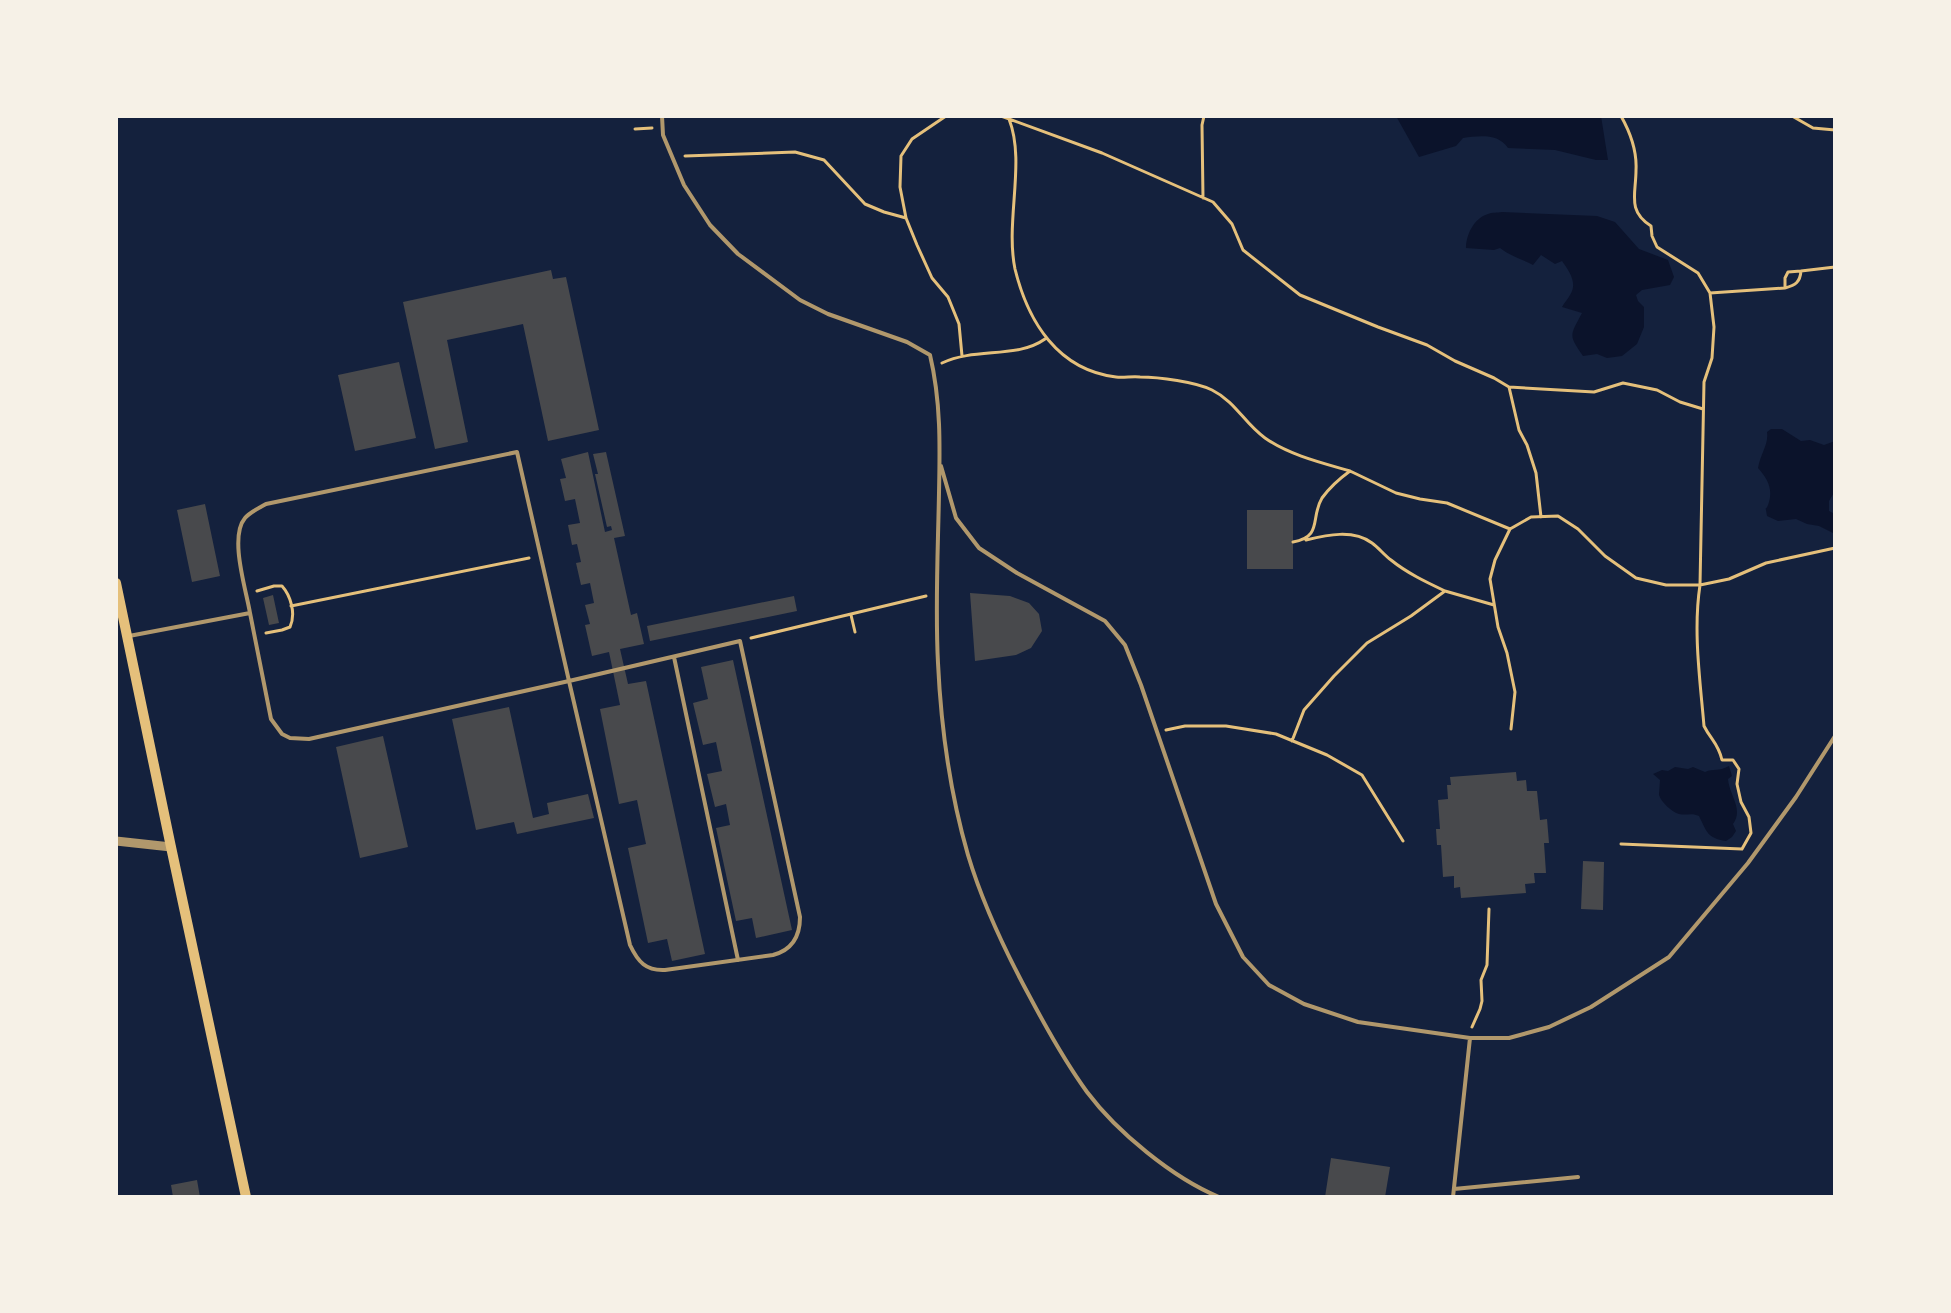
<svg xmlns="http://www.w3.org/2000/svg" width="1951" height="1313" font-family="Poppins,sans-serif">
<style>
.water{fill:#0b132b}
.building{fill:#48494c}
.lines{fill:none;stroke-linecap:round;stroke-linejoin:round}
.path{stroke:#e5c07b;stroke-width:3}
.service{stroke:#b1986c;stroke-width:4}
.tertiary{stroke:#b1986c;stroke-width:9}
.secondary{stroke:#e5c07b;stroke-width:10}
</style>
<rect width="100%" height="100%" fill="#14213d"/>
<!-- water -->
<path class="water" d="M1396,116H1601L1608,160H1596L1555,150L1508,148C1498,133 1479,136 1463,138L1456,146L1419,157Z
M1502,212L1597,216L1615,222L1639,249L1668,260L1674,277L1670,285L1642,290L1636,295L1638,301L1644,307V327L1637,344L1622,356L1607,358L1597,354L1583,356C1568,334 1570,336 1582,313L1562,307C1564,303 1568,299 1570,295C1578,283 1569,271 1562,261L1555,264L1541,255L1533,265C1522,259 1510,256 1500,248L1494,250L1466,248C1466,235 1474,218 1488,214C1492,212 1497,213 1502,212Z
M1771,429H1782L1801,441L1810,440L1824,445L1835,441V491L1829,501V511L1835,514V534L1819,526L1807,524L1796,519L1778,521L1767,516C1765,502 1765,515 1769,502C1773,488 1767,478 1758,468C1760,455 1769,444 1767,432Z
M1729,766L1732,776L1728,779C1729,795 1744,809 1733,824L1736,831L1732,837L1726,841C1707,838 1707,832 1699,816C1691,812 1687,816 1679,814C1672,812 1661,802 1659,795C1659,794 1660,781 1660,780L1653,774L1662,770L1668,771L1675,767L1688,769L1693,767L1705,772C1714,768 1718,772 1729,766Z"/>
<!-- building -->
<path class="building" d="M551,270L553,279L566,277L599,430L548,441L523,324L447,340L468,442L435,449L403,302Z
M399,362L416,438L355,451L338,375Z
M588,452L605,532L612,530L611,526L607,527L595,474H598L593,454L606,452L625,536L614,538L631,615L637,613L644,644L620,649L628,684L646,681L705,954L672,961L667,939L648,943L628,848L646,844L637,800L619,804L600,709L620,705L609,652L592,656L585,625L590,624L585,605L594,603L590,583L581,585L576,563L581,562L577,544L572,545L568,525L580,523L575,499L565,501L560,479L566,478L561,459Z
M205,504L220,576L192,582L177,510Z
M1247,510H1293V569H1247Z
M970,593L1010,596L1029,603L1039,614L1042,631L1031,648L1016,655L975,661Z
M273,595L279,623L269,625L263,598Z
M794,596L797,611L650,641L647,626Z
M733,660L792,930L756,938L752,918L736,921L716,828L730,825L726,804L715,807L707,774L722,771L716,742L703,745L693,703L708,699L701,667Z
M509,707L533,818L549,814L547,803L588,794L594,818L517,834L514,822L476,830L452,719Z
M383,736L408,847L360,858L336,747Z
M1516,772L1517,781L1526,780L1527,791H1537L1540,820L1547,819L1549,843H1544L1546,873H1534L1535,883L1525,884L1526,893L1461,898L1460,887L1454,888V876L1443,877L1441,845H1437L1436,829H1440L1438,800L1448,799L1447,785H1451L1450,777Z
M1583,861L1604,862L1603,910L1581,909Z
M1331,1158L1390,1167L1385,1197H1325Z
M197,1180L200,1197H173L171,1185Z"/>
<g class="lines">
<!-- path -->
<path class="path" d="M946,116L912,139L901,156L900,187L906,218L917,245L932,278L948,297L959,324L962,356
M1001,116L1102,153L1213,202L1232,224L1243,250L1300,295L1378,327L1427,345L1455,361L1494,378L1509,387
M1621,116C1630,132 1637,152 1636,170C1636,194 1627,211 1651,226L1652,236L1657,247L1698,273L1710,293L1714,327L1712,358L1704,382L1700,585L1729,579L1766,563L1835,548
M1792,116L1813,128L1835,130
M1009,119C1026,162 1005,221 1015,269C1028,322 1058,370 1116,377C1124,378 1132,376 1140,377C1159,377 1196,382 1212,390C1236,402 1244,423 1265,438C1289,455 1322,463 1350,471
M635,129L652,128
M685,156L795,152L824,160L865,204L884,212L906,218
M1203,198L1202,125L1204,116
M1785,288V278L1788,272L1801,271
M1710,293L1785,288C1796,285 1800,282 1801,271L1835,267
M942,363C976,347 1017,359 1045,339
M1541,517L1536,473L1527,445L1519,430L1509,387L1594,392L1623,383L1657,390L1680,402L1703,409
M1306,540C1327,535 1353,529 1372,543C1379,548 1384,555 1391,560C1407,573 1426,582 1445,591
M1293,542C1323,537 1310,518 1322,498C1330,487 1339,479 1350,471L1396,493L1420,499L1447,503L1510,529
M257,591L274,586H282C291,596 296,614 290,627L282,630L266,633
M291,606L529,558
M851,615L855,632
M751,638L926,596
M1511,729L1515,692L1507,653L1498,627L1490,579L1495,560L1510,529L1531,517L1558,516L1578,529L1605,556L1636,578L1666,585H1700C1693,631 1700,679 1704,726C1711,740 1718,743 1722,760H1733L1739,769L1737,784L1741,802L1749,817L1751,833L1742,849
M1166,730L1185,726H1226L1276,734L1327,755L1362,775L1403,841
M1292,741L1304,710L1334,676L1367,643L1411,616L1445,591L1494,605
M1621,844L1742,849
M1472,1027L1480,1009L1482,1001L1481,980L1487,965L1489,909"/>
<!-- service -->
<path class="service" d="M662,116L663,135L684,185L710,225L738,254L800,300L828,314L907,342L930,355C941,401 940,447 939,493C938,550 935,607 938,663C941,727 950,793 968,855C983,905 1006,953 1031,999C1048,1031 1066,1063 1087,1092C1117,1132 1173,1178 1219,1197
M941,466L956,518L979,548L1017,573L1105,621L1125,645L1141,685L1216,904L1243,957L1269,985L1304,1004L1358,1022L1470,1038L1453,1197
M129,636L250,613C246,589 229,537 245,518C250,512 259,508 266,504L517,452L569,681L309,739L290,738L282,734L271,719L250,613
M740,641L800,917C800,937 792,950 773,955L665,970C646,971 638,962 630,945L569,681Z
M674,657L738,960
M1470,1038H1509L1549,1027L1591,1007L1669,957L1748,863L1796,797L1835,736
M1454,1189L1578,1177"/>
<!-- tertiary -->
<path class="tertiary" d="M116,841L171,847"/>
<!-- secondary -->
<path class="secondary" d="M116,583L171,847L246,1197"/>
</g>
<!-- border -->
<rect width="1951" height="1313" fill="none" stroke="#f6f1e7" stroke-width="236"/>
</svg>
